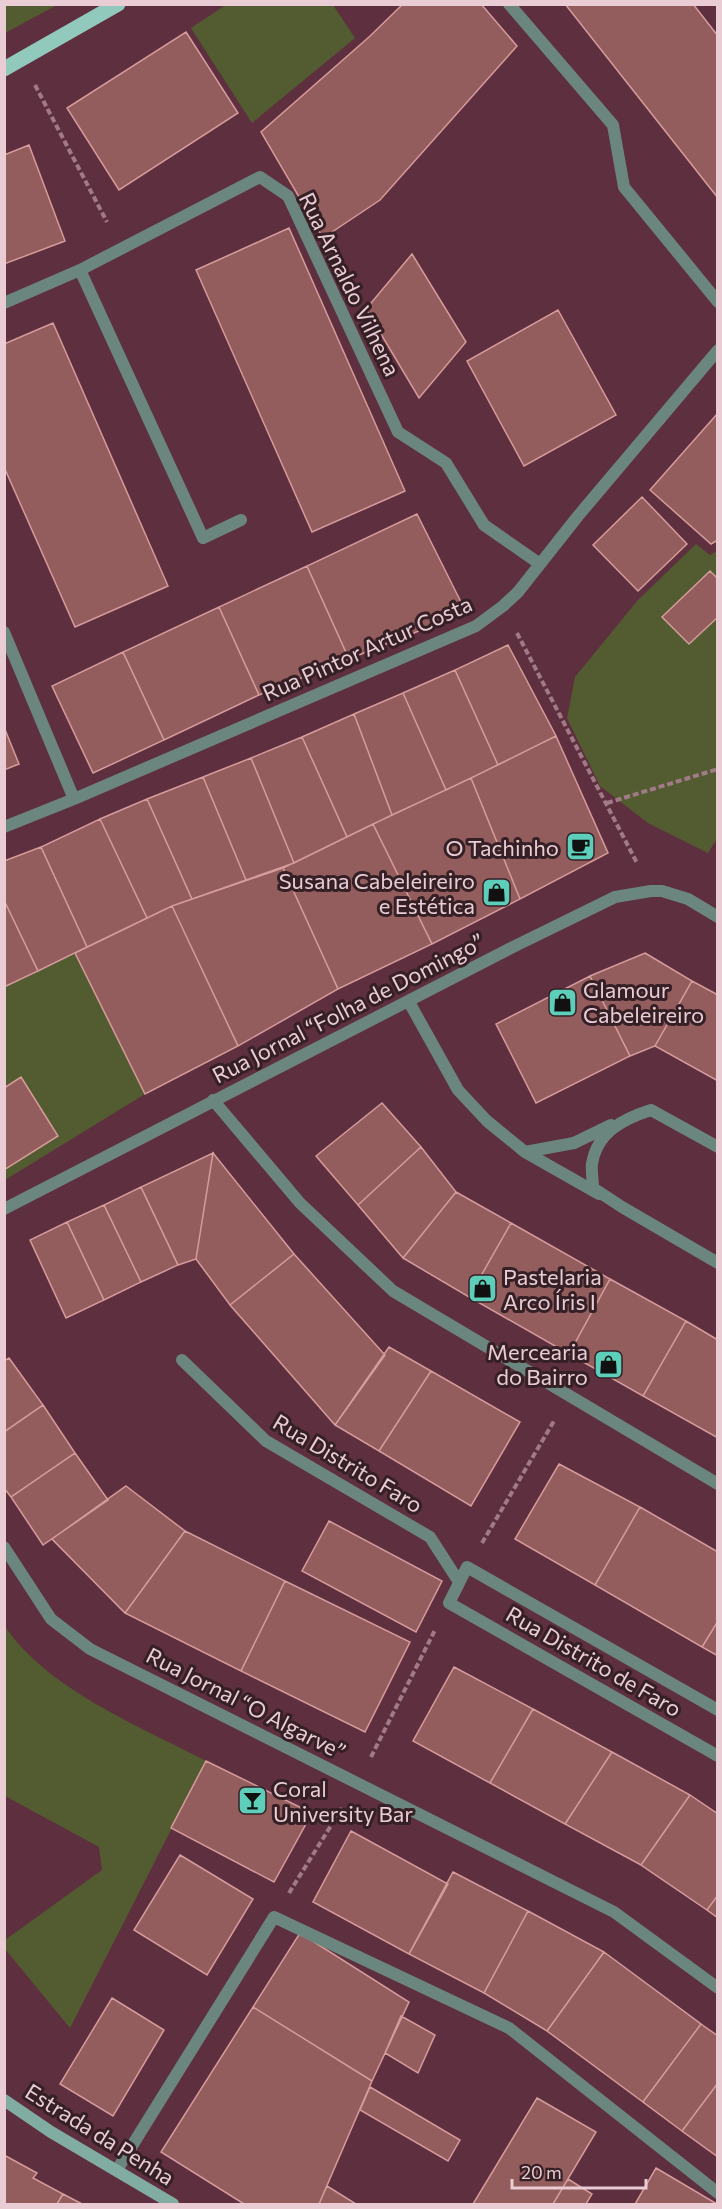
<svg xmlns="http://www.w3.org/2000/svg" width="722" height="2209" font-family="Commissioner,sans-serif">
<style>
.green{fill:#535c30}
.building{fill:#935d5d;stroke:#d69b9b;stroke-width:1.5}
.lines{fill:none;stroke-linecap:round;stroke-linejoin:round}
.path{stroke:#a17a87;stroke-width:4;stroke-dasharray:6 3;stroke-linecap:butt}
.street{stroke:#6b867f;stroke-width:12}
.secondary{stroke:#81aca2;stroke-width:12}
.primary{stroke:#92c9bd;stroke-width:15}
.labels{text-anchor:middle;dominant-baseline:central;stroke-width:6;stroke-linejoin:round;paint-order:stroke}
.street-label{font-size:22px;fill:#eaccd5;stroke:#352026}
.poi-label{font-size:22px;fill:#eaccd5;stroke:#352026;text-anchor:end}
</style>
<rect width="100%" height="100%" fill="#5e2f3f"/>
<!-- green -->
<path class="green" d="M5,4H57V5L5,33Z
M227,4L333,5L355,38L252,123L191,28Z
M696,544L710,555L717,551L718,837L708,853L648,823L600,786L567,718L575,677L638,600Z
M75,953L145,1094L5,1180V987Z
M4,1625C45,1688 141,1727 206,1761L70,2028L5,1949V1940L102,1870L99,1847L5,1796Z"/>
<!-- building -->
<path class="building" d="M403,4H481L517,46L380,200L323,238L261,132L369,37Z
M565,4H693L718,36V198Z
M186,32L238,113L119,190L67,108Z
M29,145L65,241L4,264V155Z
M289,228L405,491L312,532L196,270Z
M412,254L466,342L419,398L366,309Z
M558,310L616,415L524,466L467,361Z
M53,323L168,586L75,627L4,467V344Z
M718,413V540L711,544L650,490Z
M642,497L687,544L638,591L593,545Z
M417,514L466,612L349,659L307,566Z
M307,566L349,659L259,695L219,607Z
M710,571L718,579V617L689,644L662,617Z
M219,607L259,695L164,740L123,652Z
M508,645L556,736L498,765L455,670Z
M123,652L164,740L93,773L52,686Z
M455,670L498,765L446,790L403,693Z
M403,693L446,790L392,815L354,714Z
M354,714L392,815L347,837L302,737Z
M4,727L19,764L4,770Z
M556,736L608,853L520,899L471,778Z
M302,737L347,837L294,863L251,758Z
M251,758L294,863L246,880L203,777Z
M203,777L246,880L192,899L147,799Z
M471,778L520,899L432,944L373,824Z
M147,799L192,899L172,906L147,918L100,819Z
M100,819L147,918L87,947L41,847Z
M373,824L432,944L338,989L283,868Z
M41,847L87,947L38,971L4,900V861Z
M283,868L338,989L238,1046L172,906Z
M4,900L38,971L4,987Z
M172,906L238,1046L145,1094L75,953Z
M645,953L692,981L655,1046L630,1056L590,976Z
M590,976L630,1056L536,1103L496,1024Z
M692,981L718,995V1081L655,1046Z
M21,1077L58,1136L4,1170V1088Z
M382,1103L421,1147L358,1205L316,1156Z
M421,1147L456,1192L403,1258L358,1205Z
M213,1153L294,1254L230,1305L196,1259Z
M213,1153L196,1259L178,1265L141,1187Z
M141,1187L178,1265L141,1282L104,1205Z
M456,1192L511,1223L469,1297L403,1258Z
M104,1205L141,1282L104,1300L67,1222Z
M67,1222L104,1300L66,1318L30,1240Z
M511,1223L610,1279L569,1354L469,1297Z
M294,1254L385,1355L335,1425L230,1305Z
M610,1279L686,1321L643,1396L569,1354Z
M686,1321L718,1340V1438L643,1396Z
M389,1347L431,1371L379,1451L335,1425Z
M9,1358L43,1405L4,1432V1361Z
M431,1371L520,1422L471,1506L379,1451Z
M43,1405L75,1453L11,1497L4,1488V1432Z
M75,1453L108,1500L43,1545L11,1497Z
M559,1464L640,1507L595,1585L515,1539Z
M126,1486L185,1531L125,1613L52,1539Z
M640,1507L718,1552V1621L702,1647L595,1585Z
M329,1521L442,1581L416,1632L302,1571Z
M185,1531L285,1581L241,1671L125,1613Z
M285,1581L410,1642L365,1732L241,1671Z
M718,1621V1656L702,1647Z
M454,1667L533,1709L490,1783L413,1741Z
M533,1709L612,1752L565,1824L490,1783Z
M612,1752L690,1795L641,1865L565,1824Z
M206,1761L312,1813L274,1882L171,1828Z
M690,1795L718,1814V1895L707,1910L641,1865Z
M351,1831L448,1884L409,1954L313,1902Z
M180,1855L253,1899L207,1975L134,1930Z
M453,1872L528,1911L484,1993L409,1954Z
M718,1895V1918L707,1910Z
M528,1911L604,1952L547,2031L484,1993Z
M300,1933L409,2002L372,2081L253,2007Z
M604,1952L701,2024L643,2102L547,2031Z
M112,1998L164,2030L113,2116L60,2084Z
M253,2007L372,2081L319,2204H244L161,2152Z
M401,2016L435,2035L418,2073L385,2053Z
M701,2024L718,2036V2083L682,2131L643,2102Z
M718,2083V2157L682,2131Z
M370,2087L460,2140L448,2161L360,2110Z
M537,2098L596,2132L553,2204H473Z
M4,2155L37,2173L33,2178L63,2194L57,2204H4Z
M656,2168L717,2204H635Z
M568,2179L592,2194L586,2204H553Z
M327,2186L356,2204H319Z
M63,2194L82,2204H57Z"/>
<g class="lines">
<!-- path -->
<path class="path" d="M35,85L107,222
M517,633L637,863
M607,803L718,769
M482,1543L554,1421
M371,1757L435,1630
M289,1893L342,1808"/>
<!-- street -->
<path class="street" d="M509,4L613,125L624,187L718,302
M80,270L203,538L241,520
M4,303L80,270L260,177L288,196L398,432L446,463L484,525L540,564
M4,632L74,799
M4,827L74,799L476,626L503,606L518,592L578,516L718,350
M409,1002L458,1090L487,1121L525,1152L599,1194
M213,1100L300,1203L393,1291L718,1484
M718,1147L651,1110C623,1119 597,1132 592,1164C591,1171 593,1180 593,1188L622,1207L718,1263
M525,1152L574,1143L611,1125
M4,1209L515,946L615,897L651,891H662L688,899L718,917
M182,1360L266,1441L430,1537L459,1582
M4,1547L51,1619L90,1649L614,1912L718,1988
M718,1710L467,1567L449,1603L718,1756
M117,2170L274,1917L509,2028L718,2193"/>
<!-- secondary -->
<path class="secondary" d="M4,2100L51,2132L173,2204"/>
<!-- primary -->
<path class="primary" d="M4,69L118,4"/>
</g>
<!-- icons -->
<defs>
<symbol id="cafe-square" viewBox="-11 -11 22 22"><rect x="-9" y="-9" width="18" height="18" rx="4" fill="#5dceb9" stroke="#352026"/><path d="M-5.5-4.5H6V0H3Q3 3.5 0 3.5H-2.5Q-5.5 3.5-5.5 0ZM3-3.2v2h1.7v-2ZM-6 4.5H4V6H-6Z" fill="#111"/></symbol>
<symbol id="shop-square" viewBox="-11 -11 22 22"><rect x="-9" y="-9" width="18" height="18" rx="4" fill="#5dceb9" stroke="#352026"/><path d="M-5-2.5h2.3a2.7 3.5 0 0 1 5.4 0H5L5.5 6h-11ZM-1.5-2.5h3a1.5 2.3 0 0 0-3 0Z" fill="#111"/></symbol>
<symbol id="bar-square" viewBox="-11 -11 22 22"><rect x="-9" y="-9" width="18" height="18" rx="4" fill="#5dceb9" stroke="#352026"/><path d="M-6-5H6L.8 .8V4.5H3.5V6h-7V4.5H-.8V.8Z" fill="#111"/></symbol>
</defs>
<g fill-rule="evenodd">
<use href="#cafe-square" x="564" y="830" width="33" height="33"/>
<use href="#shop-square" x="480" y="876" width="33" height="33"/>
<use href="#shop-square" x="546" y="986" width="33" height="33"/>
<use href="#shop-square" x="466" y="1272" width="33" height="33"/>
<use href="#shop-square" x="592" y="1348" width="33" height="33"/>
<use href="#bar-square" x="236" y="1784" width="33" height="33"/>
</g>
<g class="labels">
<!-- street labels -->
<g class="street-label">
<text transform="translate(350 284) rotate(64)">Rua Arnaldo Vilhena</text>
<text transform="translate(367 648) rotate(-24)">Rua Pintor Artur Costa</text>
<text transform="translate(348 1008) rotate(-27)">Rua Jornal “Folha de Domingo”</text>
<text transform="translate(348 1463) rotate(31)">Rua Distrito Faro</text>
<text transform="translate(594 1661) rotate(30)">Rua Distrito de Faro</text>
<text transform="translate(246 1703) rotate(27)">Rua Jornal “O Algarve”</text>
<text transform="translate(100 2134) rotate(32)">Estrada da Penha</text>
</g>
<!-- poi labels -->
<g class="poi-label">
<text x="559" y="847">O Tachinho</text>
<text x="475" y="880">Susana Cabeleireiro<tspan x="475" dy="25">e Estética</tspan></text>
<text x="583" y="989" text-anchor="start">Glamour<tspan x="583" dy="25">Cabeleireiro</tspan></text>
<text x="503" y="1276" text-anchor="start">Pastelaria<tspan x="503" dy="25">Arco Íris I</tspan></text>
<text x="588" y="1351">Mercearia<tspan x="588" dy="25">do Bairro</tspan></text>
<text x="273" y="1788" text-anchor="start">Coral<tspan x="273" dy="25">University Bar</tspan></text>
</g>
</g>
<!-- border -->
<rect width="722" height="2209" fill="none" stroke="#eaccd5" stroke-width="12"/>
<!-- scale -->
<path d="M512 2179v9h134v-9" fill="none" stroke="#eaccd5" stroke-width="3"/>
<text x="521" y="2179" font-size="18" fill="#eaccd5" stroke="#352026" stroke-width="4.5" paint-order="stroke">20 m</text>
</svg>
